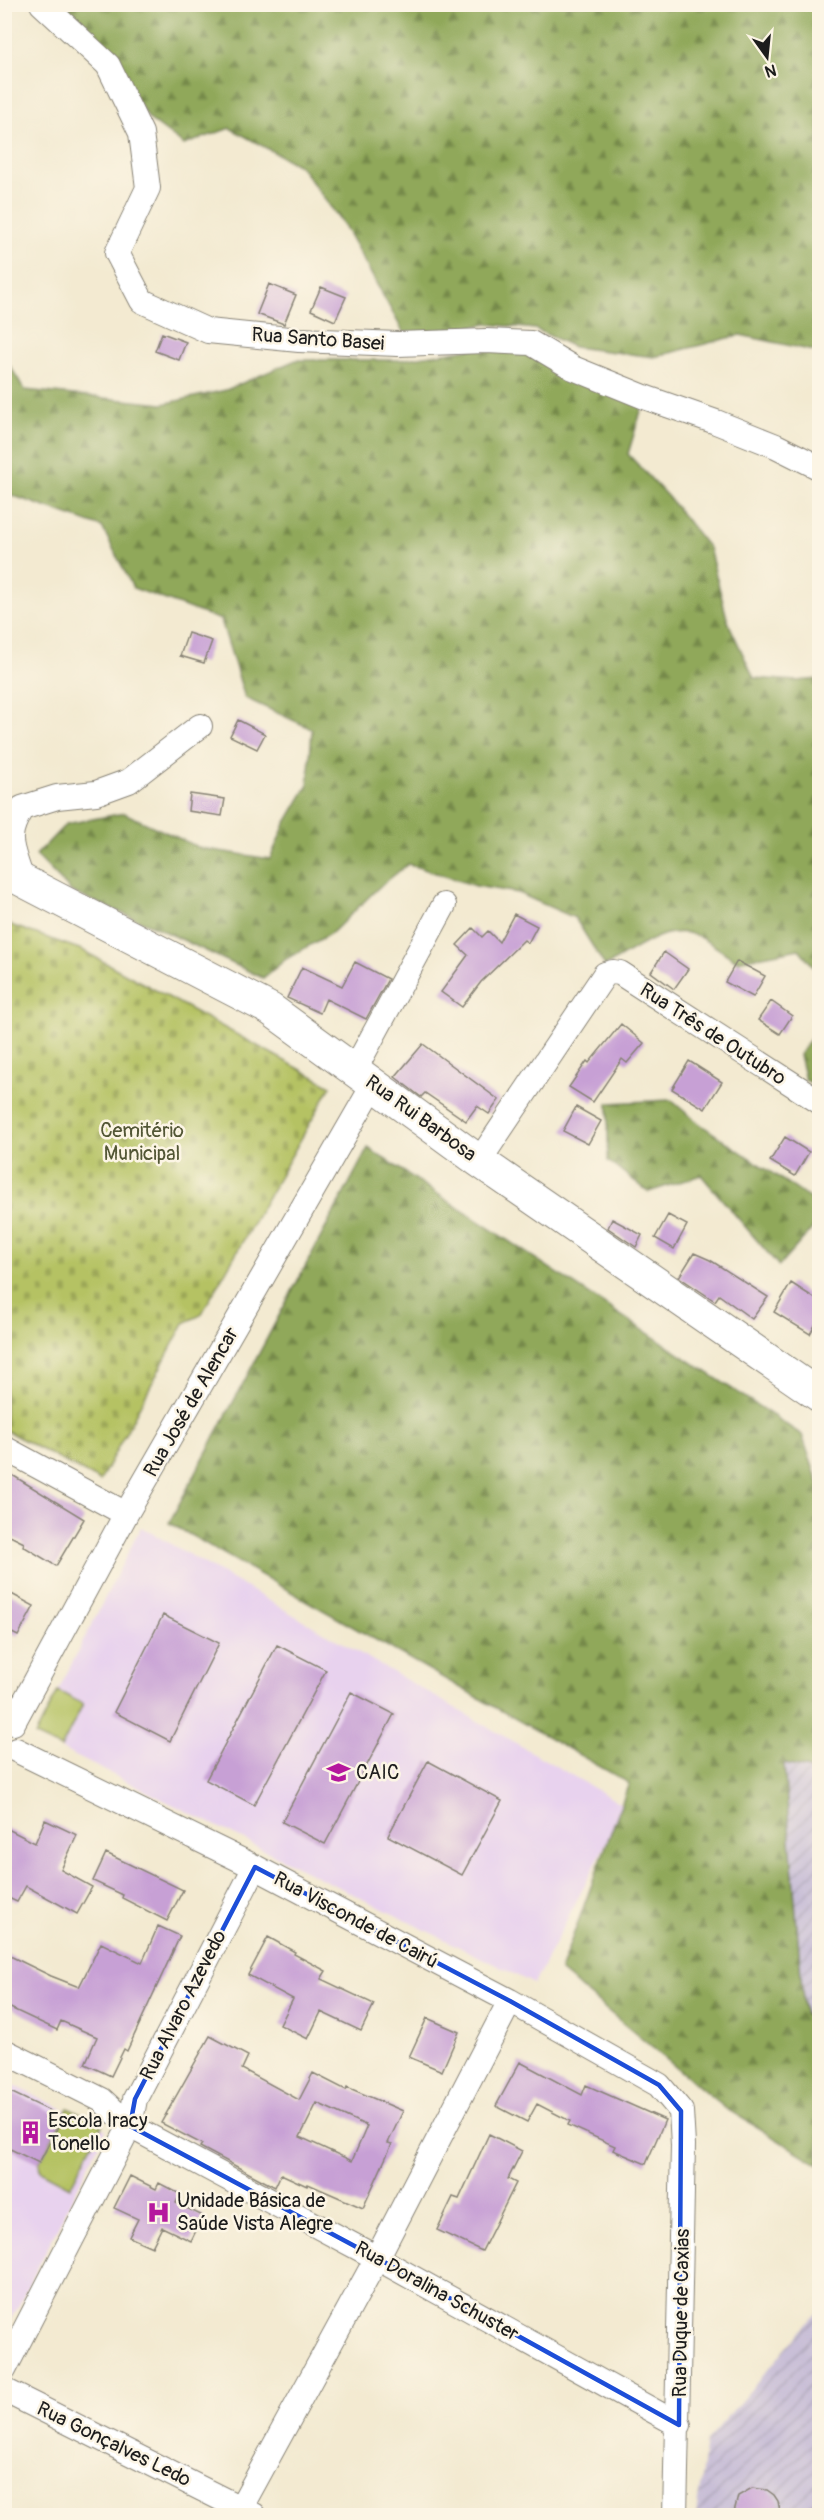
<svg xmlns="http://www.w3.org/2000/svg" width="824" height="2520" font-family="Pangolin,sans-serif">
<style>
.built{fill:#e8d2ee}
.industrial{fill:url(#industrial-furrows)}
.forest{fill:url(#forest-firs);stroke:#56623b;stroke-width:1.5}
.cemetery{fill:url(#cemetery-stones);stroke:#686f40;stroke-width:1.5}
.park{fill:#b5c264;stroke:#686f40;stroke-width:1.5}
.building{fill:#c7a0d5;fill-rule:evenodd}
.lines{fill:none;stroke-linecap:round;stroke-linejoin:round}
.minor-casing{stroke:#888376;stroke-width:26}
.major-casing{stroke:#888376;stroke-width:34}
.minor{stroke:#fff;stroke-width:24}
.major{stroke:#fff;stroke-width:32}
.marked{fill:none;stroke:#1d4ed8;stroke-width:4.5;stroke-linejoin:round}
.labels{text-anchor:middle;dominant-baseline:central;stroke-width:5;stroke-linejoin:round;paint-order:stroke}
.street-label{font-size:20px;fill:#1c1c1c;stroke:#fcf5e5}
.park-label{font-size:20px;fill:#525635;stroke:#fcf5e5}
.poi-label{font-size:20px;fill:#1c1c1c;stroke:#fcf5e5;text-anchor:start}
</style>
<defs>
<pattern id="industrial-furrows" width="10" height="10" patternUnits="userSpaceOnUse" patternTransform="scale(1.5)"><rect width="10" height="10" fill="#c9bfd7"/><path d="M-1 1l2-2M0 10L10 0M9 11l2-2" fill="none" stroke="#aca4b8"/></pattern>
<pattern id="forest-firs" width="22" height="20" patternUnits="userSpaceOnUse" patternTransform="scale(1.5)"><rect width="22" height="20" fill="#90a85a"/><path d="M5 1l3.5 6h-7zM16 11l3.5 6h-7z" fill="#75884a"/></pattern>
<pattern id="cemetery-stones" width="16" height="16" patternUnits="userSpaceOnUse" patternTransform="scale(1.5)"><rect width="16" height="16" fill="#b5c264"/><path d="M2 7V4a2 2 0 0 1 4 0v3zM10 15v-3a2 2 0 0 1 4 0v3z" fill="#9ba656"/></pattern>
</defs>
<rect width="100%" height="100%" fill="#fcf5e5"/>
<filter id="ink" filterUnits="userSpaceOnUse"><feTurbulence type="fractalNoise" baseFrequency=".0167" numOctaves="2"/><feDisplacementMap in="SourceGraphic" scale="12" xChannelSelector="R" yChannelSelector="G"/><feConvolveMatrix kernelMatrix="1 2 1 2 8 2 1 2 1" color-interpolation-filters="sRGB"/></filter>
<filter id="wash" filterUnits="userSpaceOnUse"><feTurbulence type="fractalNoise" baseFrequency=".008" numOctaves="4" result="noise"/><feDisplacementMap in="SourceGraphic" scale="24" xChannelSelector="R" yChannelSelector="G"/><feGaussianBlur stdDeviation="1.35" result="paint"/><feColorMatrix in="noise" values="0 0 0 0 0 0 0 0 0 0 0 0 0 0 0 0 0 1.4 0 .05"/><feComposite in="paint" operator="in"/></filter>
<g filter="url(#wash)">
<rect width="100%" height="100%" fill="#f3ead1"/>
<!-- built -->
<path class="built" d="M141,1527L625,1806L534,1984L35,1736Z
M5,2081L106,2130L5,2333Z"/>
<!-- industrial -->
<path class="industrial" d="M784,1763L819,1771V2030L804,2014Z
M819,2310V2515L696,2516L706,2442Z"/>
<!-- forest -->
<path class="forest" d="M65,5H819V352L740,335L654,357L574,347L535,329L489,324L405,335L344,225L301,167L230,128L184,145L149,119L111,60Z
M495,345L535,347L644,401L628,454L668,497L709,548L728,622L754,678L796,681L819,679V973L799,949L737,961C725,954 704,937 692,934C659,926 633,953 605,966L575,918L518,893L476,886L408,864L377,889L333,932L286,959L263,978L160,929L72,892L36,855L66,824L124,813L200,848L270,859L285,824L308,785L312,729L245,698L221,620L133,588L102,527L11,495L5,506V358L25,390L163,404L226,390L296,360H400Z
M819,1027V1086L805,1080L799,1055Z
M671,1100L697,1122L819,1205V1221L779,1266L701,1175L649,1192L608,1161V1103Z
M368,1148L802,1435L820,1488L819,1771L784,1764L804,2014L819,2030V2165L725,2108L560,1971L629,1783L169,1523Z"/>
<!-- cemetery -->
<path class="cemetery" d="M5,923L82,950L331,1086L201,1315L184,1323L100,1481L5,1430Z"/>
<!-- park -->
<path class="park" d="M58,1691L83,1704L61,1748L35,1736Z
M68,2108L102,2126L70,2187L40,2171L39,2163Z"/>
<g id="blocks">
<!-- building -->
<path class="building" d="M269,284L296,295L284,324L257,314Z
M321,287L346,297L335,321L311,310Z
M162,333L186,342L179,360L155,351Z
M188,633L212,641L204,663L180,656Z
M238,720L265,734L257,749L230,736Z
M190,794L225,799L222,816L188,811Z
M514,914L537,926L528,943L524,940L481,982L462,1007L441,992L468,955L457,945L473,928L482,937L488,931L499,942Z
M664,952L688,969L674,989L651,972Z
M737,961L765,976L753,997L725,982Z
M355,962L388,979L366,1019L326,999L320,1013L287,998L302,967L342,986Z
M771,1001L792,1016L780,1034L758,1020Z
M621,1024L644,1043L627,1063L622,1059L593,1102L569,1087L587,1061L589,1063Z
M423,1044L499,1100L489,1114L477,1106L466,1121L425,1093L421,1097L395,1077Z
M689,1061L722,1082L705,1109L672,1089Z
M576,1107L601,1121L588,1144L563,1131Z
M785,1137L809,1152L795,1176L770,1161Z
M668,1215L687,1225L674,1249L655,1238Z
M612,1219L642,1235L636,1247L608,1228Z
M694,1253L710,1260L768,1297L752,1319L719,1295L715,1301L679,1277Z
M791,1283L819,1301V1318L810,1334L774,1312Z
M4,1470L84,1519L56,1566L23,1546L24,1543L4,1533Z
M4,1590L34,1606L18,1636L4,1629Z
M163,1615L219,1643L170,1741L114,1712Z
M277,1645L326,1670L254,1805L206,1780Z
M351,1692L394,1714L325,1844L282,1822Z
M428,1761L502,1801L462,1875L388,1836Z
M45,1820L77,1835L61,1870L92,1887L77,1914L26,1886L17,1902L4,1896V1827L35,1843Z
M106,1853L183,1890L167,1921L122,1898L123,1895L93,1881Z
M158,1926L180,1936L127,2051L124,2049L111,2076L85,2064L97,2037L61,2021L57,2030L4,2005V1953L51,1976L79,1987L101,1943L142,1963Z
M268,1937L295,1952L294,1954L326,1971L321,1979L374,2004L361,2031L321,2012L308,2039L280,2025L293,1999L248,1975Z
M427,2018L459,2032L442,2071L409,2057Z
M210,2036L248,2056L242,2069L299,2100L313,2073L346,2090L347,2087L403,2111L388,2143L392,2144L363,2208L308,2184L307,2186L281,2174L275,2187L200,2147L202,2144L161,2123ZM317,2103L367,2126L352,2161L300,2137Z
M520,2062L582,2095L586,2085L665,2120L646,2164L613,2150L615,2146L568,2125L570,2121L537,2104L527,2122L496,2106Z
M4,2089L63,2117L39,2163L4,2146Z
M489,2134L522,2151L508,2179L516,2183L482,2251L437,2230L453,2197L459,2199Z
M130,2176L156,2189L159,2183L180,2194L176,2203L203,2216L191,2241L162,2227L152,2247L129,2237L138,2219L114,2208Z
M752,2488L767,2490L774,2495L778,2501L781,2516H733L738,2496Z"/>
</g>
</g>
<g filter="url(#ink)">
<use href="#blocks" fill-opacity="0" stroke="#888376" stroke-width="1.5"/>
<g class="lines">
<defs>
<path id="minor" d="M42,4L108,65L141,133L148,188L117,253L142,301L208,331L299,340L398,344L486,341L531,343L573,368L647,398L716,422L776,446L820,468
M22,880C12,847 3,839 22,808L57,797L96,793L129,781L200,726
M355,1069L444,905
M479,1161L605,974L613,972L620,973L820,1102
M4,1448L126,1514
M13,1723L126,1514L374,1084
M16,1750L255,1867L510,2001L659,2085L681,2111L683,2145L675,2516
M4,2051L102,2100L130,2126L377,2258L679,2425
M4,2370L130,2126L135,2099L255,1867
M4,2390L254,2515
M241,2507L377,2258L510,2001"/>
<path id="major" d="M4,871L270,1009L479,1161L820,1396"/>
</defs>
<!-- minor casing -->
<use href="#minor" class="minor-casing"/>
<!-- major casing -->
<use href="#major" class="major-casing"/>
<!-- minor -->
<use href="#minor" class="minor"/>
<!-- major -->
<use href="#major" class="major"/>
</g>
</g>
<!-- marked area -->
<path class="marked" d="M255,1867L510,2001L659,2085L681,2111L679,2425L377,2258L130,2126L135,2099Z"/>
<!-- icons -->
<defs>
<symbol id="school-bare" viewBox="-9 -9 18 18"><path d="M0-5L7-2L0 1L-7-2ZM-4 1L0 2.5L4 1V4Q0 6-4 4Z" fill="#b5179e" stroke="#fcf5e5" stroke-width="2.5" paint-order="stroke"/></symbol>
<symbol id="building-bare" viewBox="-9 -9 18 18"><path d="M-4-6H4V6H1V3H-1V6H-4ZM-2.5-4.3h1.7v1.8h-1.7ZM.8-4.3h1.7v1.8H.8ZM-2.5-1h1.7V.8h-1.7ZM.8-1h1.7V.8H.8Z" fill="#b5179e" stroke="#fcf5e5" stroke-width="2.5" paint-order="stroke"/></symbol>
<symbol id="hospital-bare" viewBox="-9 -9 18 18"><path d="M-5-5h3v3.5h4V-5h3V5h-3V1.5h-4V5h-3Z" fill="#b5179e" stroke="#fcf5e5" stroke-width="2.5" paint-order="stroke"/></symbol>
</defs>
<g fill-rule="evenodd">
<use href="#school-bare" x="322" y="1756" width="33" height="33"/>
<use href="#building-bare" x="14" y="2116" width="33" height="33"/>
<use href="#hospital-bare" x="142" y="2196" width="33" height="33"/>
</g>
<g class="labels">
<!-- street labels -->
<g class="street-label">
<text transform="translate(318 339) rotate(4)">Rua Santo Basei</text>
<text transform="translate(713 1034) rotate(33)">Rua Três de Outubro</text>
<text transform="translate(421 1118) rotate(36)">Rua Rui Barbosa</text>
<text transform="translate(191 1402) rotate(-60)">Rua José de Alencar</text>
<text transform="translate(356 1920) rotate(28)">Rua Visconde de Cairú</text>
<text transform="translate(183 2005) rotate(-63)">Rua Alvaro Azevedo</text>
<text transform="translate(437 2291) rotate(29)">Rua Doralina Schuster</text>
<text transform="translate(681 2313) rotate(-89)">Rua Duque de Caxias</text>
<text transform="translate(114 2444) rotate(26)">Rua Gonçalves Ledo</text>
</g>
<!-- park labels -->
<g class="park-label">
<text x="142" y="1130">Cemitério<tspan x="142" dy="23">Municipal</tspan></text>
</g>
<!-- poi labels -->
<g class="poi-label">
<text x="356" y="1772">CAIC</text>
<text x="48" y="2120">Escola Iracy<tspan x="48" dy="23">Tonello</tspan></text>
<text x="177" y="2200">Unidade Básica de<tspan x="177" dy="23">Saúde Vista Alegre</tspan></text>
</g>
</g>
<!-- margin -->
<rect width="824" height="2520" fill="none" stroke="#fcf5e5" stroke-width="24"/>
<!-- north arrow -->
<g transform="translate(767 57) rotate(165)" stroke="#fcf5e5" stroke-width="4.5" paint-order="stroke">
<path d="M0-4.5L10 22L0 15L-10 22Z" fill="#1c1c1c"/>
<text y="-9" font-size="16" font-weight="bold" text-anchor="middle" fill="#1c1c1c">N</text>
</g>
</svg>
